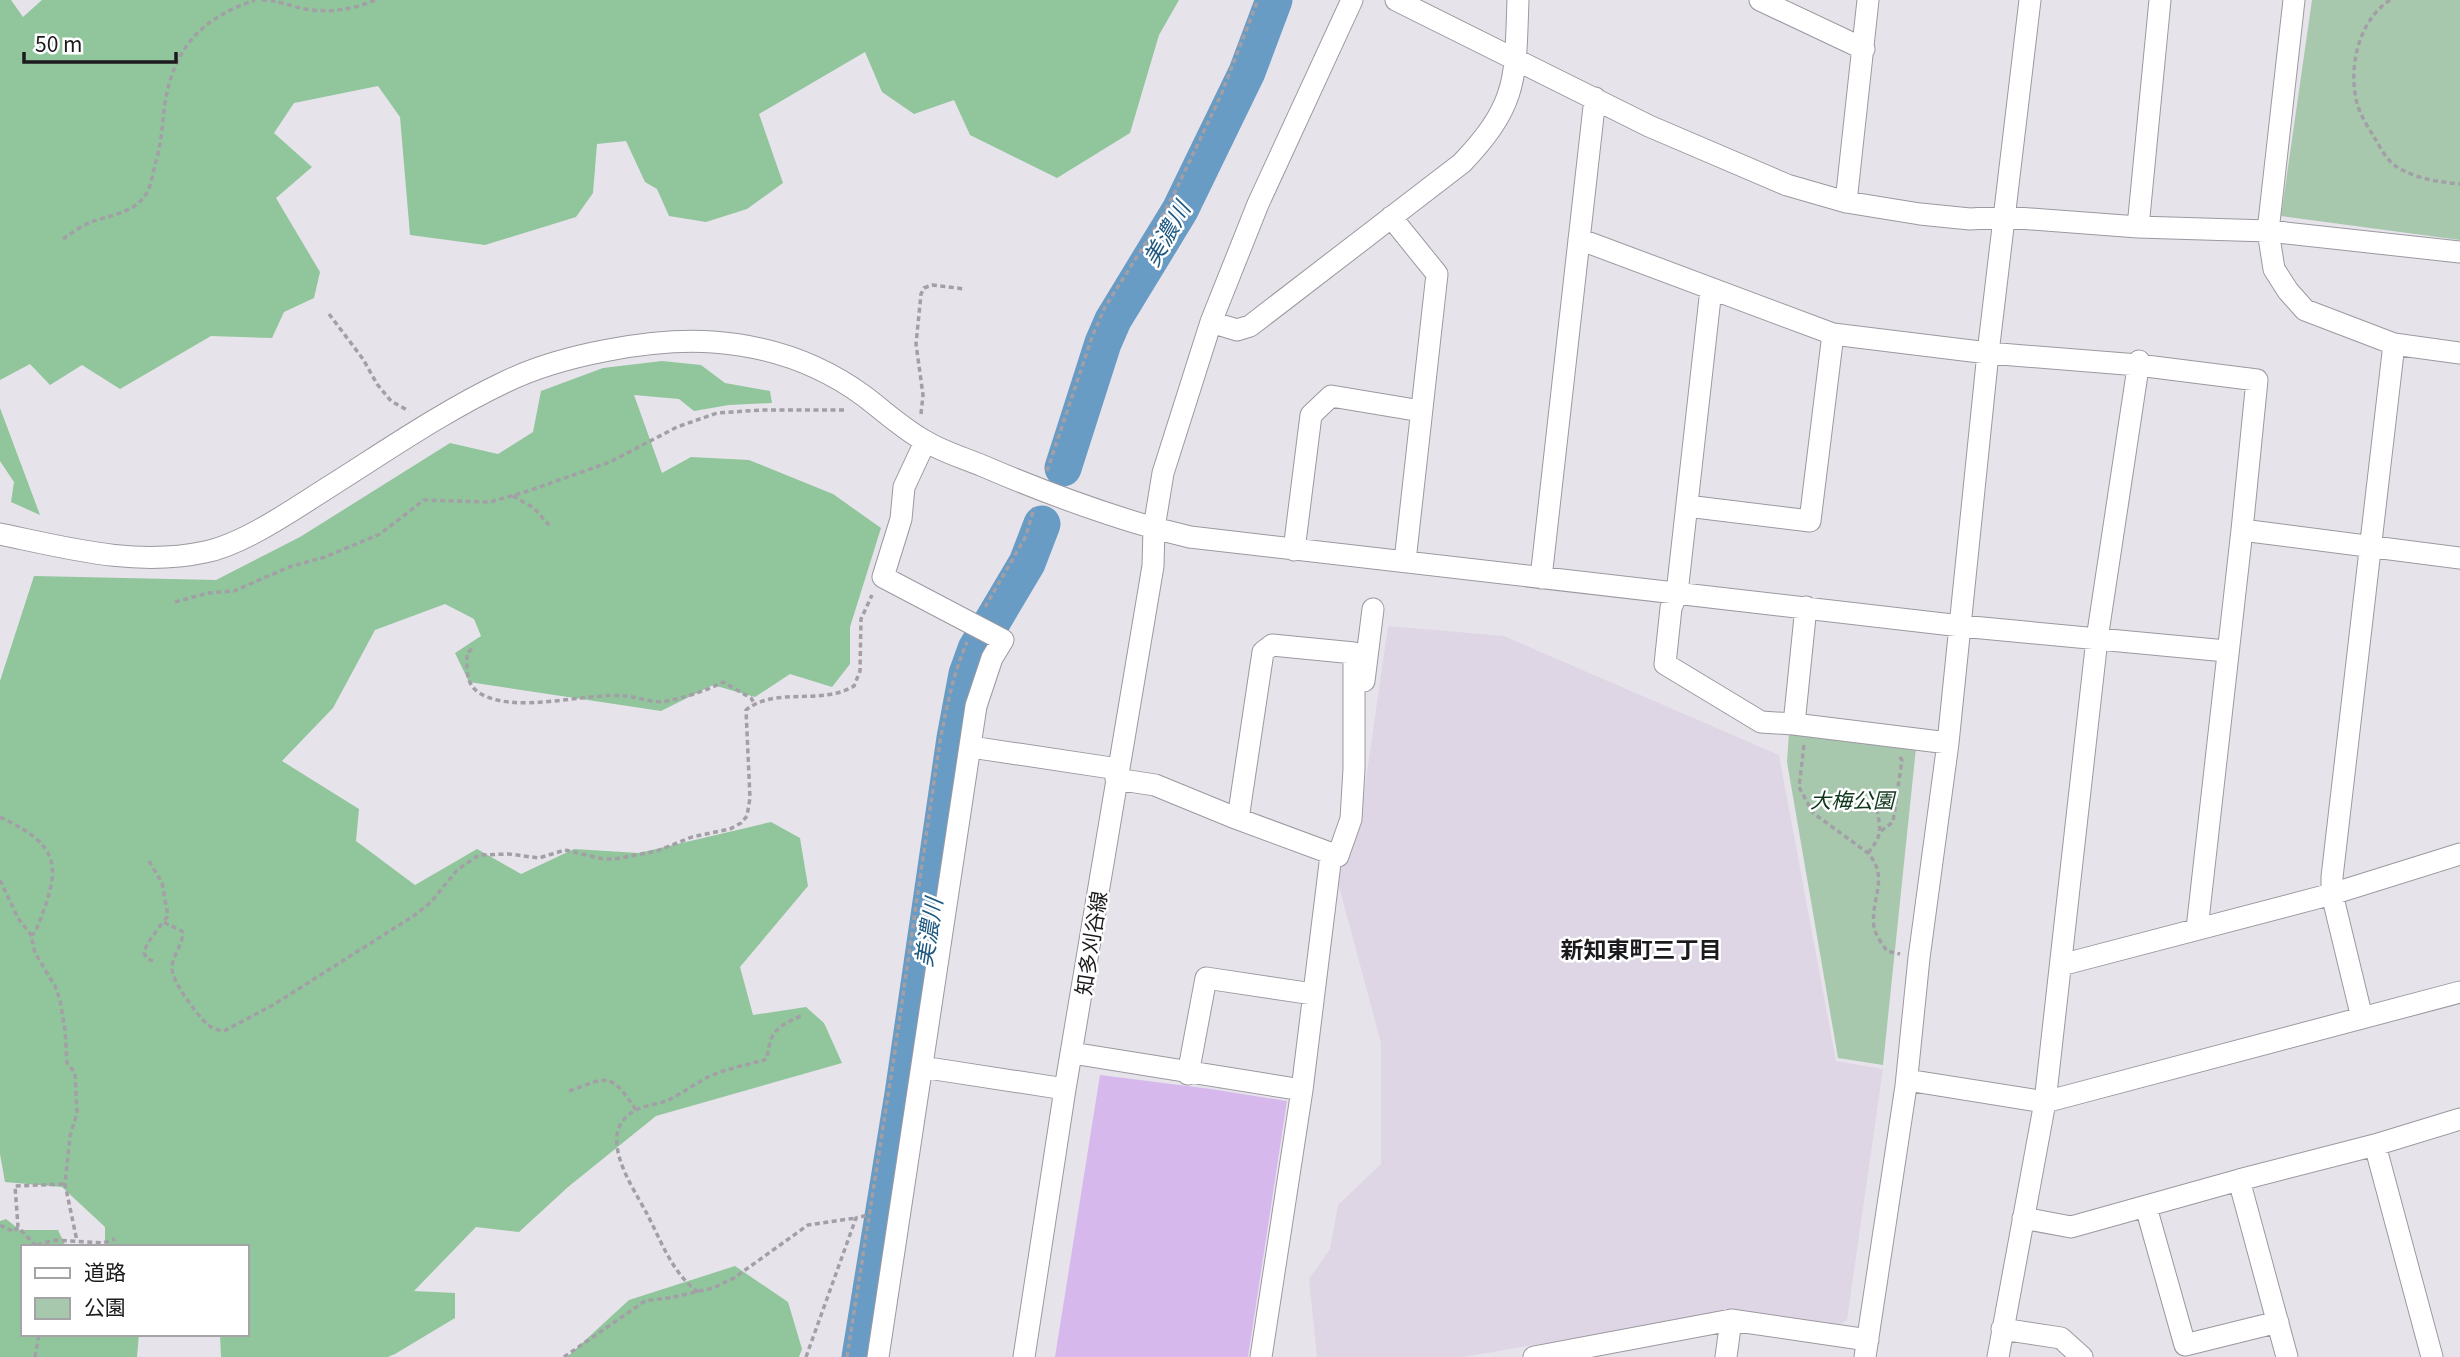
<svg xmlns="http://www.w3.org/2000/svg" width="2460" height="1357" font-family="Georgia,'Noto Sans JP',serif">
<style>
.built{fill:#dfd6e5}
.green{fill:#a8c8ae}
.forest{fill:#91c59c}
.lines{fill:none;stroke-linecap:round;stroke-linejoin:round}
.river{stroke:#699cc4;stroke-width:37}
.building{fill:#d6b8ed}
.minor-casing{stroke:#9c98a0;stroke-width:23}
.path{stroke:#a39fa6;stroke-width:3.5;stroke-dasharray:5 3.5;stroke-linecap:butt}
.minor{stroke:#fff;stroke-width:21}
.labels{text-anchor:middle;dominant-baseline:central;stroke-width:5;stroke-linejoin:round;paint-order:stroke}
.park-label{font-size:21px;font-style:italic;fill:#0e371b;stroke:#fff}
.street-label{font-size:21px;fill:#1c1a1d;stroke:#fff}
.water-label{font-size:23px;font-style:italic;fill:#1f5981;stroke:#fff}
.neighbourhood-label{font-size:23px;font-weight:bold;fill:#1c1a1d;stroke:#fff}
</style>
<rect width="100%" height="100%" fill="#e7e3eb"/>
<!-- built -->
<path class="built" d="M1388,626L1504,636L1779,755L1836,1061L1883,1069L1847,1320L1838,1326L1730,1311L1463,1357H1317L1309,1279L1330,1249L1338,1205L1381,1164V1043L1337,879L1359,828Z"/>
<!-- green -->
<path class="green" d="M2312,0H2460V240L2281,216Z
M1789,732L1916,748L1883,1065L1838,1058L1787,762Z"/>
<!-- forest -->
<path class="forest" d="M0,0H11L23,17L42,0H1179L1159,35L1130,133L1057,178L970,135L954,100L914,114L882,92L865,52L759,114L783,183L747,209L706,222L669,216L657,189L645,182L626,141L597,144L593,193L576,217L485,245L410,235L400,117L378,86L294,103L274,133L312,167L276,198L320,272L314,298L284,312L272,338L211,336L120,389L82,365L50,385L30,364L0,380Z
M662,361L701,365L725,383L770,391L772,403L729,405L694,411L679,399L634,395L662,473L691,457L749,460L833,494L881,528L850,627V664L832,687L790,674L755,697L713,685L661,711L469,682L455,653L481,636L474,619L445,604L375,630L333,708L282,761L359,809L356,841L415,885L477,849L521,874L574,849L639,853L771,822L800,838L808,886L740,967L753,1015L806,1007L824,1023L842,1063L656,1116L568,1187L519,1232L476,1227L414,1291L455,1293V1318L395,1354L388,1357H221L220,1334H247V1247H105V1227L62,1187L5,1182L0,1154V681L34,576L216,580L300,537L450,443L498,454L533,432L541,391L603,368Z
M0,408L40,515L11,502L14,482L0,461Z
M6,1219L20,1230H58L66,1247H23V1334H139L137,1357H0V1221Z
M735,1266L788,1302L802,1349L799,1357H567L629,1300Z"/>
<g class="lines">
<!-- river -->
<path class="river" d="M1063,468L1103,343L1113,320L1180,210L1247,72L1274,0
M860,1357L903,1094L955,738L967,674L976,649L1027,563L1042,524"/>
</g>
<!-- building -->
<path class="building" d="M1100,1075L1211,1089L1287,1101L1248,1357H1055Z"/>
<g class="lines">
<defs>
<path id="minor" d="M1396,0L1649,126L1787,185L1846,202L1920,214L1970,219L2005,217L2138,227L2268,231L2460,252
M1760,0L1864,49
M2294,0L2268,231L2274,269L2288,291L2305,310L2394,344L2460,353
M1846,202L1868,0
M1391,217L1437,274L1405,561
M2138,227L2160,0
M1579,239L1833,334L1988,353L2138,365L2257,380L2242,530
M1711,289L1677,593L1671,608L1665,664L1761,722L1794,724L1948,743
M1211,322L1237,330L1250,326L1462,163C1519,103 1515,78 1518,0
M1687,506L1810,521L1833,334
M0,534C67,548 136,567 205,552C245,544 297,507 332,485C389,449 444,411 505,382C560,355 652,338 713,342C769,346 819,363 864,396C884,411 903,429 925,441C943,452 964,458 983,466C1039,490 1095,511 1154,528L1163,473L1211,322L1258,204L1352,0
M1294,550L1311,415L1331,396L1421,411
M1541,578L1595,98
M1364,681L1373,609
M1794,724L1806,607
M971,747L1118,769
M1116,779L1155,785L1238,819L1338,856L1351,819L1354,769V653L1272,645L1263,652L1238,819
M2197,929L2242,530L2460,558
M2061,965L2332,894L2460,854
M2362,1018L2332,894V877L2394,344
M1072,1053L1302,1090
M922,1067L1065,1089
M1188,1074L1206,978L1313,994
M1907,1080L2045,1102L2460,992
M2375,1145L2432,1357
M2146,1207L2185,1345L2278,1322
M2023,1218L2071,1227L2239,1180
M2002,1329L2061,1338L2082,1357
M878,1357L976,706L992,658L1003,640L883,577L901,519L904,487L925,442
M1024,1357L1065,1089L1153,566L1154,528L1190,537L1961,626L2226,651
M1261,1357L1302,1090L1331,855
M1534,1357L1731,1320L1868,1340
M1726,1357L1731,1320
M1865,1357L1906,1086L1919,958L1948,743L1988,353L2030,0
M1998,1357L2045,1102L2097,639L2139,361
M2287,1357L2239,1180L2375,1145L2460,1119"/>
</defs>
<!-- minor casing -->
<use href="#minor" class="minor-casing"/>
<!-- path -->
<path class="path" d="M262,0C277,0 290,6 305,9C330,13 352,10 375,0
M2390,0C2358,21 2348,68 2357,103C2360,115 2368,127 2374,137C2380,147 2387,161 2397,167C2417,179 2438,182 2460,184
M63,239C72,233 81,226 91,222C108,216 132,213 144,197C151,189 153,172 156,161C162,142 162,123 165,103C174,47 202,18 255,0
M329,314L363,359L377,384L391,401L409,411
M921,414L923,395L916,344L921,294L924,288L932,285L965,289
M1047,471L1092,337L1105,307L1159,222L1175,192L1221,95L1258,0
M513,496L534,508L549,525
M175,602L208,593L234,591L289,567L325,557L380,534L424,500L490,502L528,491L610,462L677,427L717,413L762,410H846
M985,607L1026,536L1034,508
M472,649L467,653C467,667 465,683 478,692C513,716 585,692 625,696C640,697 653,704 667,701C686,697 706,691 723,682L751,698L754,703
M1804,745L1799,787L1813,813L1868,853C1890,878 1870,899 1874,927C1876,936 1882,944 1887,951L1900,954
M0,817C66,848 60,870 35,933L31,935
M1881,831L1893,822L1902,760L1899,756
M1868,853C1882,835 1881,832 1877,810
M149,861L162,883L168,916L163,922L182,931C185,943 172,955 172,968C172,982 197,1015 208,1025C213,1029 218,1030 224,1031L273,1005L415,915L431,902L457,870L479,855L509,854L539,858L565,850L603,859H615L657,851L692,837L730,829L741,823L747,816L750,798L746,710C776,686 821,706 854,686L860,671L861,619L872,595
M0,880L18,918L31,935L35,953L55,986L60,1000L65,1030L67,1063L75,1073L77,1113L70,1136L65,1184L77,1241
M153,961L147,959L144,953L147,944L163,922
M569,1091C608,1077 610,1071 636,1110
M0,1225L14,1232L18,1227
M37,1245L55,1240L103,1243L115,1239
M36,1246L18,1227L15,1186L65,1184
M698,1292C671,1272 661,1240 646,1212C631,1184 593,1130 638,1109C647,1105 659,1104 668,1100C683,1093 696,1083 710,1076C728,1068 748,1065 767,1059C770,1031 777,1026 803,1015
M35,1357L39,1334
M564,1357L645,1301L674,1297L713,1288L734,1278L808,1225L856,1218
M806,1357L856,1218L868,1215
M847,1357L893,1064L940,741C947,706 953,674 967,642"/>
<!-- minor -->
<use href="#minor" class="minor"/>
</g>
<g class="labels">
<!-- park labels -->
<g class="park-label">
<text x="1852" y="799">大梅公園</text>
</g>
<!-- street labels -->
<g class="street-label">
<text transform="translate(1090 943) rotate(-81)">知多刈谷線</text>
</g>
<!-- water labels -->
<g class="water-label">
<text transform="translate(1165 233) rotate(-60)">美濃川</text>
<text transform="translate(927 932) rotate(-81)">美濃川</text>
</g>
<!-- neighbourhood labels -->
<g class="neighbourhood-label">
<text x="1641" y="948">新知東町三丁目</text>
</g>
</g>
<!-- legend -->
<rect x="21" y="1245" width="228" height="91" fill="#ffffff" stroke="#a4a3a5" stroke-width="2"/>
<rect x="35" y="1268" width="35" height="10" fill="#ffffff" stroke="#a4a3a5" stroke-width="2"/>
<text x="84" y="1280" font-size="21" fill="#1c1a1d">道路</text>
<rect x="35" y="1298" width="35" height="21" fill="#a8c8ae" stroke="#a4a3a5" stroke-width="2"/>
<text x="84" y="1315" font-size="21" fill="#1c1a1d">公園</text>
<!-- scale -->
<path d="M24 52v10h152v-10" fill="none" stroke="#1c1a1d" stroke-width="3.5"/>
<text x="35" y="52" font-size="21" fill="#1c1a1d" stroke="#ffffff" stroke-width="5" paint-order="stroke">50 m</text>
</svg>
